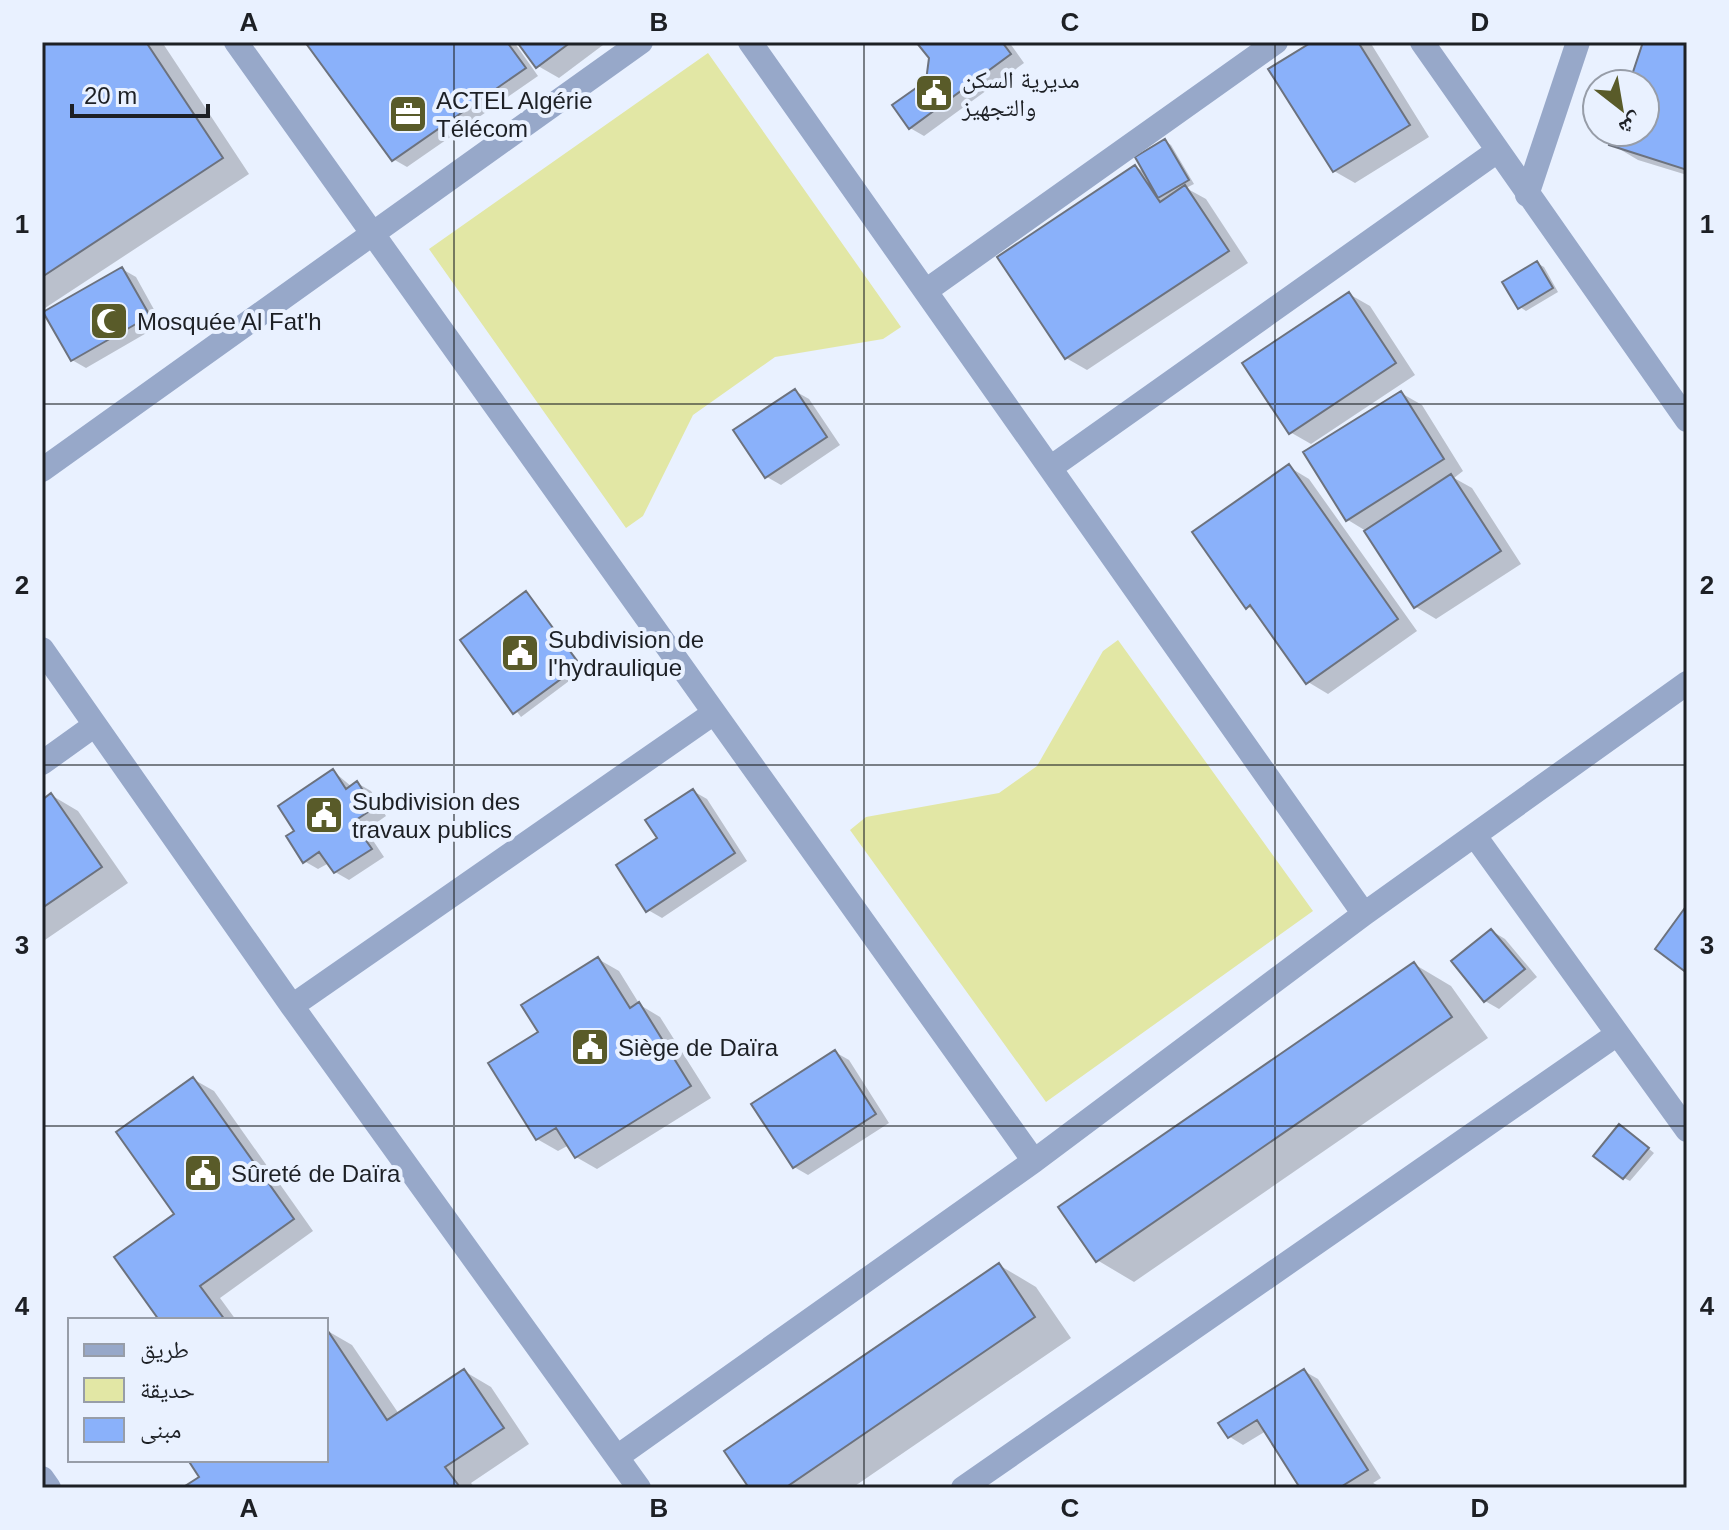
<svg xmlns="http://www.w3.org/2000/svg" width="1729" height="1530" font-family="Arial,'Noto Naskh Arabic',sans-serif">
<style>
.green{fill:#e2e7a5}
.shadow{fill:#0003}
.building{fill:#8ab1fa;stroke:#6c727e;stroke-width:2}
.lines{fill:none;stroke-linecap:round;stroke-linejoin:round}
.minor{stroke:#97a8c9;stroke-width:24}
.grid{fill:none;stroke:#1d2025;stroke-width:2;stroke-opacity:0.55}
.labels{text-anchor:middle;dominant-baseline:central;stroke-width:8;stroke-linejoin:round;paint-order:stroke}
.poi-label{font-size:24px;fill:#1d2025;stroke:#e9f1ff;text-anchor:start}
.neatline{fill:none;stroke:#1d2025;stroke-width:3}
.grid-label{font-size:26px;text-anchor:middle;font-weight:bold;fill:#1d2025}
</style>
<rect width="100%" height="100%" fill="#e9f1ff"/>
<!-- green -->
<path class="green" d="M708,53L901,327L883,339L775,357L693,415L643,516L626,528L429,249Z
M1118,640L1313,911L1046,1102L850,830L866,817L999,793L1037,766L1103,651Z"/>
<!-- shadow -->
<path class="shadow" d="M42,42H162L249,174L42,310Z
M308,42H514L538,76L407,167L393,159Z
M520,42H607L559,78L538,66Z
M918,42H1009L1024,63L924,136L910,128L927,82L931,57Z
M1316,42H1370L1429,137L1355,183L1334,171Z
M1645,42H1687V175L1638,160L1611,144L1615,132H1645V84H1631Z
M1165,141L1171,145L1194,184L1186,188L1206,199L1248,263L1087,370L1066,358L1136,167L1146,173Z
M1537,263L1544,267L1558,292L1526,311L1520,307Z
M122,269L136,277L162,324L86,368L72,360Z
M1349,294L1370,306L1415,375L1311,444L1290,432Z
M795,391L809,399L840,445L781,485L767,477L736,431Z
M1401,393L1422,405L1463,471L1454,478L1472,488L1521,564L1436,619L1416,607L1366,531L1348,520Z
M1289,467L1309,479L1417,631L1328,694L1308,682L1259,614L1248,607Z
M527,594L585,669L521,717L462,641Z
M333,771L352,787L357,783L371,791L386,816L366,830L384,857L349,880L335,872L329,863L318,869L304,861L297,832Z
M693,791L707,799L747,861L662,918L648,910L660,838Z
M51,795L78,811L128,883L42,942V802Z
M1492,931L1505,939L1537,977L1499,1009L1485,1001Z
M598,959L619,971L640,1005L660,1017L711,1098L597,1169L576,1157L569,1145L558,1151L537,1139L541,1032Z
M1414,964L1451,986L1488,1038L1134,1282L1097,1260Z
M835,1052L849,1060L889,1123L808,1175L794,1167Z
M193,1079L214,1091L313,1231L220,1298L236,1320H161Z
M1626,1130L1654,1153L1630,1181L1624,1178Z
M999,1265L1036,1287L1071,1338L852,1488H752Z
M326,1330L352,1345L399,1414L464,1371L491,1387L529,1444L471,1483L475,1488H186L202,1477L190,1460H326Z
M1304,1371L1318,1379L1381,1478L1373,1483L1383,1488H1302L1266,1431L1243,1445L1230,1437Z"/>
<!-- building -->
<path class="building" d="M42,42H146L223,158L42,277Z
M305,42H507L526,68L392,161Z
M517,42H571L536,68Z
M916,42H1002L1011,54L909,129L892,105L926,81L929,58Z
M1312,42H1358L1410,125L1333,172L1268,69Z
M1643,42H1687V170L1609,145L1613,132H1645V84H1629Z
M1165,139L1189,180L1158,198L1135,157Z
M1135,165L1160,202L1185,185L1229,251L1065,359L997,257Z
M1537,261L1553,288L1518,309L1502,282Z
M122,267L150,316L71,361L43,312Z
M1349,292L1396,363L1289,434L1242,363Z
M795,389L827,437L765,478L733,430Z
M1401,391L1444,459L1346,521L1303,452Z
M1289,464L1398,619L1306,684L1250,605L1246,609L1192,532Z
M1451,474L1501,551L1414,608L1364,531Z
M526,591L580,665L513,714L460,640Z
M333,769L346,789L357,781L374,808L353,822L372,849L334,873L319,852L303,863L286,836L294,831L278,806Z
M693,789L735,853L646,912L616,865L657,838L645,820Z
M51,793L102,867L42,908V800Z
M1687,905V973L1655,949Z
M1491,929L1525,969L1484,1002L1451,961Z
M598,957L630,1008L639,1002L691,1086L575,1158L556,1128L536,1140L488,1063L538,1032L521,1005Z
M1414,962L1452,1017L1096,1262L1058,1207Z
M835,1050L876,1114L793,1168L751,1104Z
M193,1077L294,1219L200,1286L225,1320H159L114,1257L174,1214L116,1132Z
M1619,1124L1649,1148L1623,1179L1593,1156Z
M999,1263L1035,1317L785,1488H749L724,1451Z
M326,1328L387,1420L464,1369L504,1428L445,1467L459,1486L182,1488L199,1477L188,1460H326Z
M1304,1369L1368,1470L1339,1488H1300L1257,1420L1228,1438L1218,1423Z"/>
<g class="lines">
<!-- minor -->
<path class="minor" d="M236,42L1034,1161
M750,42L1364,914
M1422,42L1687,420
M1527,195L1578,42
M927,290L1276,42
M1050,468L1496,152
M42,470L641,42
M42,649L292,1006L639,1488
M42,763L95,725
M1475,836L1687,1130
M292,1006L714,713
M617,1457L1034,1161L1364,914L1687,683
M42,1478L49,1488
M963,1488L1616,1035"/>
</g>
<!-- grid -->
<path class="grid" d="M454,42V1488M864,42V1488M1275,42V1488M42,404H1687M42,765H1687M42,1126H1687"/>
<!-- icons -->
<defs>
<symbol id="civic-square" viewBox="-11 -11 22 22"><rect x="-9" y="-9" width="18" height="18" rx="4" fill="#595b29" stroke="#e9f1ff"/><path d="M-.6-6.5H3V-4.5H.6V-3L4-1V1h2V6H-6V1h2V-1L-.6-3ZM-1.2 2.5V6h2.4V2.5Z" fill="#fff"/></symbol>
<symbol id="office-square" viewBox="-11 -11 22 22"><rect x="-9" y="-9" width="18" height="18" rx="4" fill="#595b29" stroke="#e9f1ff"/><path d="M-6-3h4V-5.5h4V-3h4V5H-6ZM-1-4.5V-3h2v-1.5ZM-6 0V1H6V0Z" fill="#fff"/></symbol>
<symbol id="mosque-square" viewBox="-11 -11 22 22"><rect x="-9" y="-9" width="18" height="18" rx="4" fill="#595b29" stroke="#e9f1ff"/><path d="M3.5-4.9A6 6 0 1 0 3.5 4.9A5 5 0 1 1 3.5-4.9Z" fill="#fff"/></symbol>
</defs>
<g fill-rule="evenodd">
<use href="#civic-square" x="912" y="71" width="44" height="44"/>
<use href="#office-square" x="386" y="92" width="44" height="44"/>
<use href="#mosque-square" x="87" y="299" width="44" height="44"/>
<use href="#civic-square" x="498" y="631" width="44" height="44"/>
<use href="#civic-square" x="302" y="793" width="44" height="44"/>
<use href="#civic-square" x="568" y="1025" width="44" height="44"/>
<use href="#civic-square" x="181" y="1151" width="44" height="44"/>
</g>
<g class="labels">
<!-- poi labels -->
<g class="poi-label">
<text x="962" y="79">مديرية السكن<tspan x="962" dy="28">والتجهيز</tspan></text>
<text x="436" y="100">ACTEL Algérie<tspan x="436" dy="28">Télécom</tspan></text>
<text x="137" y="321">Mosquée Al Fat'h</text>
<text x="548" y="639">Subdivision de<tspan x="548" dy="28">l'hydraulique</tspan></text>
<text x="352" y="801">Subdivision des<tspan x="352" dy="28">travaux publics</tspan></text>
<text x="618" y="1047">Siège de Daïra</text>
<text x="231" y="1173">Sûreté de Daïra</text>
</g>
</g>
<!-- border -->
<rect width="1729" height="1530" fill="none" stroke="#e9f1ff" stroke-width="88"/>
<!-- legend -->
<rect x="68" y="1318" width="260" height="144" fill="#e9f1ff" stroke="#979da8" stroke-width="2"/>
<rect x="84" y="1344" width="40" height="12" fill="#97a8c9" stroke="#979da8" stroke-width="2"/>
<text x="140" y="1358" font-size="24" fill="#1d2025">طريق</text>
<rect x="84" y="1378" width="40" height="24" fill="#e2e7a5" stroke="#979da8" stroke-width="2"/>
<text x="140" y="1398" font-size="24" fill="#1d2025">حديقة</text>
<rect x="84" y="1418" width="40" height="24" fill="#8ab1fa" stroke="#979da8" stroke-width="2"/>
<text x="140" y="1438" font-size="24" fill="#1d2025">مبنى</text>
<!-- north arrow -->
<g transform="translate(1621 108) rotate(149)"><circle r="38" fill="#e9f1ff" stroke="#979da8" stroke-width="2"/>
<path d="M0-6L14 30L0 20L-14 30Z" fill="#595b29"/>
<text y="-12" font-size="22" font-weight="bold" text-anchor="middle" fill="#1d2025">ش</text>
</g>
<!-- scale -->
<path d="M72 104v12h136v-12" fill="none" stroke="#1d2025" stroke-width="4"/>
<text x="84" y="104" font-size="24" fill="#1d2025" stroke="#e9f1ff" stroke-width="6" paint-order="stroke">20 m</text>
<rect x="44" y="44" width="1641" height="1442" class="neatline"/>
<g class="grid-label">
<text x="249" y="31">A</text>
<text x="659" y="31">B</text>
<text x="1070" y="31">C</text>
<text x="1480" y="31">D</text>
<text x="22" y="233">1</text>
<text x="1707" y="233">1</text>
<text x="22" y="594">2</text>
<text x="1707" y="594">2</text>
<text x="22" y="954">3</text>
<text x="1707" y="954">3</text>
<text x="22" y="1315">4</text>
<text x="1707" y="1315">4</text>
<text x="249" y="1517">A</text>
<text x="659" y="1517">B</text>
<text x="1070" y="1517">C</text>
<text x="1480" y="1517">D</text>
</g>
</svg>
